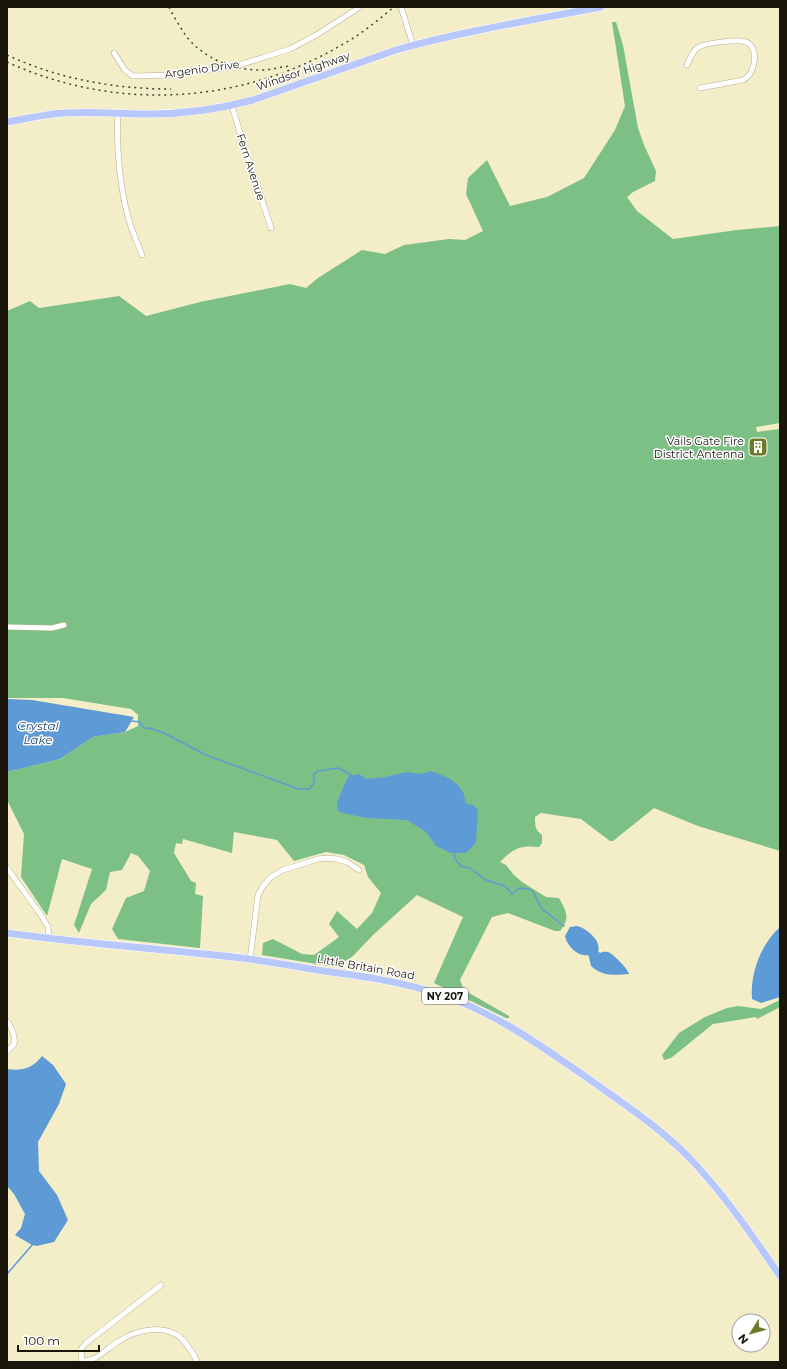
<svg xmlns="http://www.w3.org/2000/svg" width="787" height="1369" font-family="Montserrat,sans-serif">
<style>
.forest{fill:#7cc085}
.water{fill:#5d9ad6}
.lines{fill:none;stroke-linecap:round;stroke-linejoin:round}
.stream{stroke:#5d9ad6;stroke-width:1.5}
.minor-casing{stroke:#b5af8c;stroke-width:6}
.major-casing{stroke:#fff;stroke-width:8}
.minor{stroke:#fff;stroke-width:5}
.major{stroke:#b8c8fd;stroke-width:7}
.rail{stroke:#474331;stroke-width:1.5;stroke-dasharray:2 4;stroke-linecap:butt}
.labels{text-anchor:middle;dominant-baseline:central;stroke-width:3;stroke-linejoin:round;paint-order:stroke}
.shield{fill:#fff;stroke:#5f5d54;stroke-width:1}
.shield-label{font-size:10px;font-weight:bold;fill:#1a170a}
.street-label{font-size:11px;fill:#1a170a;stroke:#fff}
.poi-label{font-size:11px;fill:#1a170a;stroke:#fff;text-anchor:end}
.water-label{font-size:12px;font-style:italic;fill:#1c4870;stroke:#fff}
</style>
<rect width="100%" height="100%" fill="#f3edc8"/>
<!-- forest -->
<path class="forest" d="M612,22H616L623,45L638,128L644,145L656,171L655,181L633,192L627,197L637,211L673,239L737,230L780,226V423L756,427L757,432L780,429V851L698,826L654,808L613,841H610L581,819L541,813L535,817C535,825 535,830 542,835V843L539,847C521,845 513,848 500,862L506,865L513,874L522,882L546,897L559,898C566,911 571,918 560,931H555L508,913L492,917L460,980L464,990L509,1016V1018H506L434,983L463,917L417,895L373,935L352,957L335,967L262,955L263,943L273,939L302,954L314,955L339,937L329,924L337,911L357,929L372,913L381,893L368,877L364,865L344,855L326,852L294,861L277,840L234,832L232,853L183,839L182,844L176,843L174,853L191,881L196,883L195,894L203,896L200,948L118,939L112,929L126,898L144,891L150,871L138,856L131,853L122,870L110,872L106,890L91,904L79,933L74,925L92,869L62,859L47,916L21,877L24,834L7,800V772L60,759L93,737L125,732L138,726V715L131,709L63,698H7V311L30,301L39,308L119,296L146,316L200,302L290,284L306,288L318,278L362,250L385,254L404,245L449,239L465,240L483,231L466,194L468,178L487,160L510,206L547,197L584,178L615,130L625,106Z
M780,1000V1007L757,1019L756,1017L713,1024L671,1058L664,1060L662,1055L679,1033L705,1017L727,1008L738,1006L761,1009Z"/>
<!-- water -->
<path class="water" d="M7,699L32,700L134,717L125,732L93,737L60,759L7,772Z
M431,771C442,775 457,780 463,792C465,796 464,800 467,804L473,805L478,810L476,843L466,853H451L436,846L426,832L407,820L367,818L342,813L338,811L337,802L348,777L358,774L367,779L385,777L407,772L422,774Z
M577,926C586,928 602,941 598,951L600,953C603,952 606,951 610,953C615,956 628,969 629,974C613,975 604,977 591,966L589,957L588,955C578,957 567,946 565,936L570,927Z
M780,927V997L761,1003L752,999C750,973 761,944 780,927Z
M42,1056L53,1065L66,1084L59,1104L38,1142L39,1171L57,1195L68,1220L54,1242L37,1246L32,1245L15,1235L21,1228L25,1214L14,1194L7,1186V1069C22,1071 32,1069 42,1056Z"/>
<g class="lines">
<!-- stream -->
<path class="stream" d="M132,721L140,722L144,728H149L164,733L206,755L299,789H309L314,783V774L318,771L339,768L352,776
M454,853L455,859L461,866L470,868L486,880L505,886L512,894L519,888L529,889L533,892L542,909L564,926
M7,1274L33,1244"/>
<defs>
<path id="minor" d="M401,7L413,45
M569,7L570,13
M114,53L125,70L133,76L172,75L233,67L290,49L318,34L360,7
M687,65C690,58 693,50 699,47C706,43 742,38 748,43C759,51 755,74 743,80L700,88
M232,106C244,147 258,187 271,228
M118,113C116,143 120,191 129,220C132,232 138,243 142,255
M7,627L52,628L64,625
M7,868L41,915L48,927L49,939
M250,960L258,895L263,886L271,877L283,870L318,859L328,858L337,859L347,862L359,870
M7,1021C11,1026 16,1038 14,1044C12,1047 9,1049 7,1052
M81,1362C85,1361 89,1360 93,1359C102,1355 110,1346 119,1341C136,1330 165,1323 182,1339C188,1346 194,1353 197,1362
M82,1362L81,1349L86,1343L161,1285"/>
<path id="major" d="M7,122C26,119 45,114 64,113C93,111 121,114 150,114C185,114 219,109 253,100L396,50C463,31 533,20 601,7
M7,933C82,943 158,949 233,957C261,960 289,965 317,970C353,975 391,980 426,990C490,1008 540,1045 593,1082C630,1108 667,1133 697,1166C728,1200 754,1238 780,1276"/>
</defs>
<!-- minor casing -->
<use href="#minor" class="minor-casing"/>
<!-- major casing -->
<use href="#major" class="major-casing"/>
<!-- minor -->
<use href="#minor" class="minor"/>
<!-- major -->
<use href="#major" class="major"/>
<!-- rail -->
<path class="rail" d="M169,7C174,17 180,27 186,36C203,58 234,71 262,70C271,70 280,67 289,66
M7,55C59,79 114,89 171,89
M7,62C117,112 241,105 345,43C363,33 378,20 394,7"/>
</g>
<!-- icons -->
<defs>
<symbol id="building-square" viewBox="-11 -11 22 22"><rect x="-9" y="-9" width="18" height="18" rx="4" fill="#6d7b28" stroke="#fff"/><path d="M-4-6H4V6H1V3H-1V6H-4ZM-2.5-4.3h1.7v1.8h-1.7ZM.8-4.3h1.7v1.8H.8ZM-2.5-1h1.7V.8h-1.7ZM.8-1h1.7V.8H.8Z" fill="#fff"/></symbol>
</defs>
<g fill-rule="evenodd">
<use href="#building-square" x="747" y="436" width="22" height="22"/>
</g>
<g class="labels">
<!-- shield labels -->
<rect class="shield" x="422" y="988" width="46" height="16" rx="3"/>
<g class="shield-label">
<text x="445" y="996">NY 207</text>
</g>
<!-- street labels -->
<g class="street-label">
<text transform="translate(202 69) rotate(-8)">Argenio Drive</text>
<text transform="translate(303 71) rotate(-19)">Windsor Highway</text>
<text transform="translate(251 167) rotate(72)">Fern Avenue</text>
<text transform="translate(366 967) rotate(10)">Little Britain Road</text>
</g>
<!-- poi labels -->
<g class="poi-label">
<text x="744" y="441">Vails Gate Fire<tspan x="744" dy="13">District Antenna</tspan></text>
</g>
<!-- water labels -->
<g class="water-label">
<text x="38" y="725">Crystal<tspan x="38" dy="14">Lake</tspan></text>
</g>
</g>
<!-- border -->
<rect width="787" height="1369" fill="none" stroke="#1a170a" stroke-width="16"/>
<!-- north arrow -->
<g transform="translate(751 1333) rotate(233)"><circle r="19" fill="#ffffff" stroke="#a3a29d"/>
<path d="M0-3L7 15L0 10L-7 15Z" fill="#6d7b28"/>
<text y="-6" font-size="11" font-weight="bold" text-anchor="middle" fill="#1a170a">N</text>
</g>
<!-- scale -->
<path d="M18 1345v6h81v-6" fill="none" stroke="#1a170a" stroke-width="2"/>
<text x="24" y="1345" font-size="12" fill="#1a170a" stroke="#ffffff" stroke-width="3" paint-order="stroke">100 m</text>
</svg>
